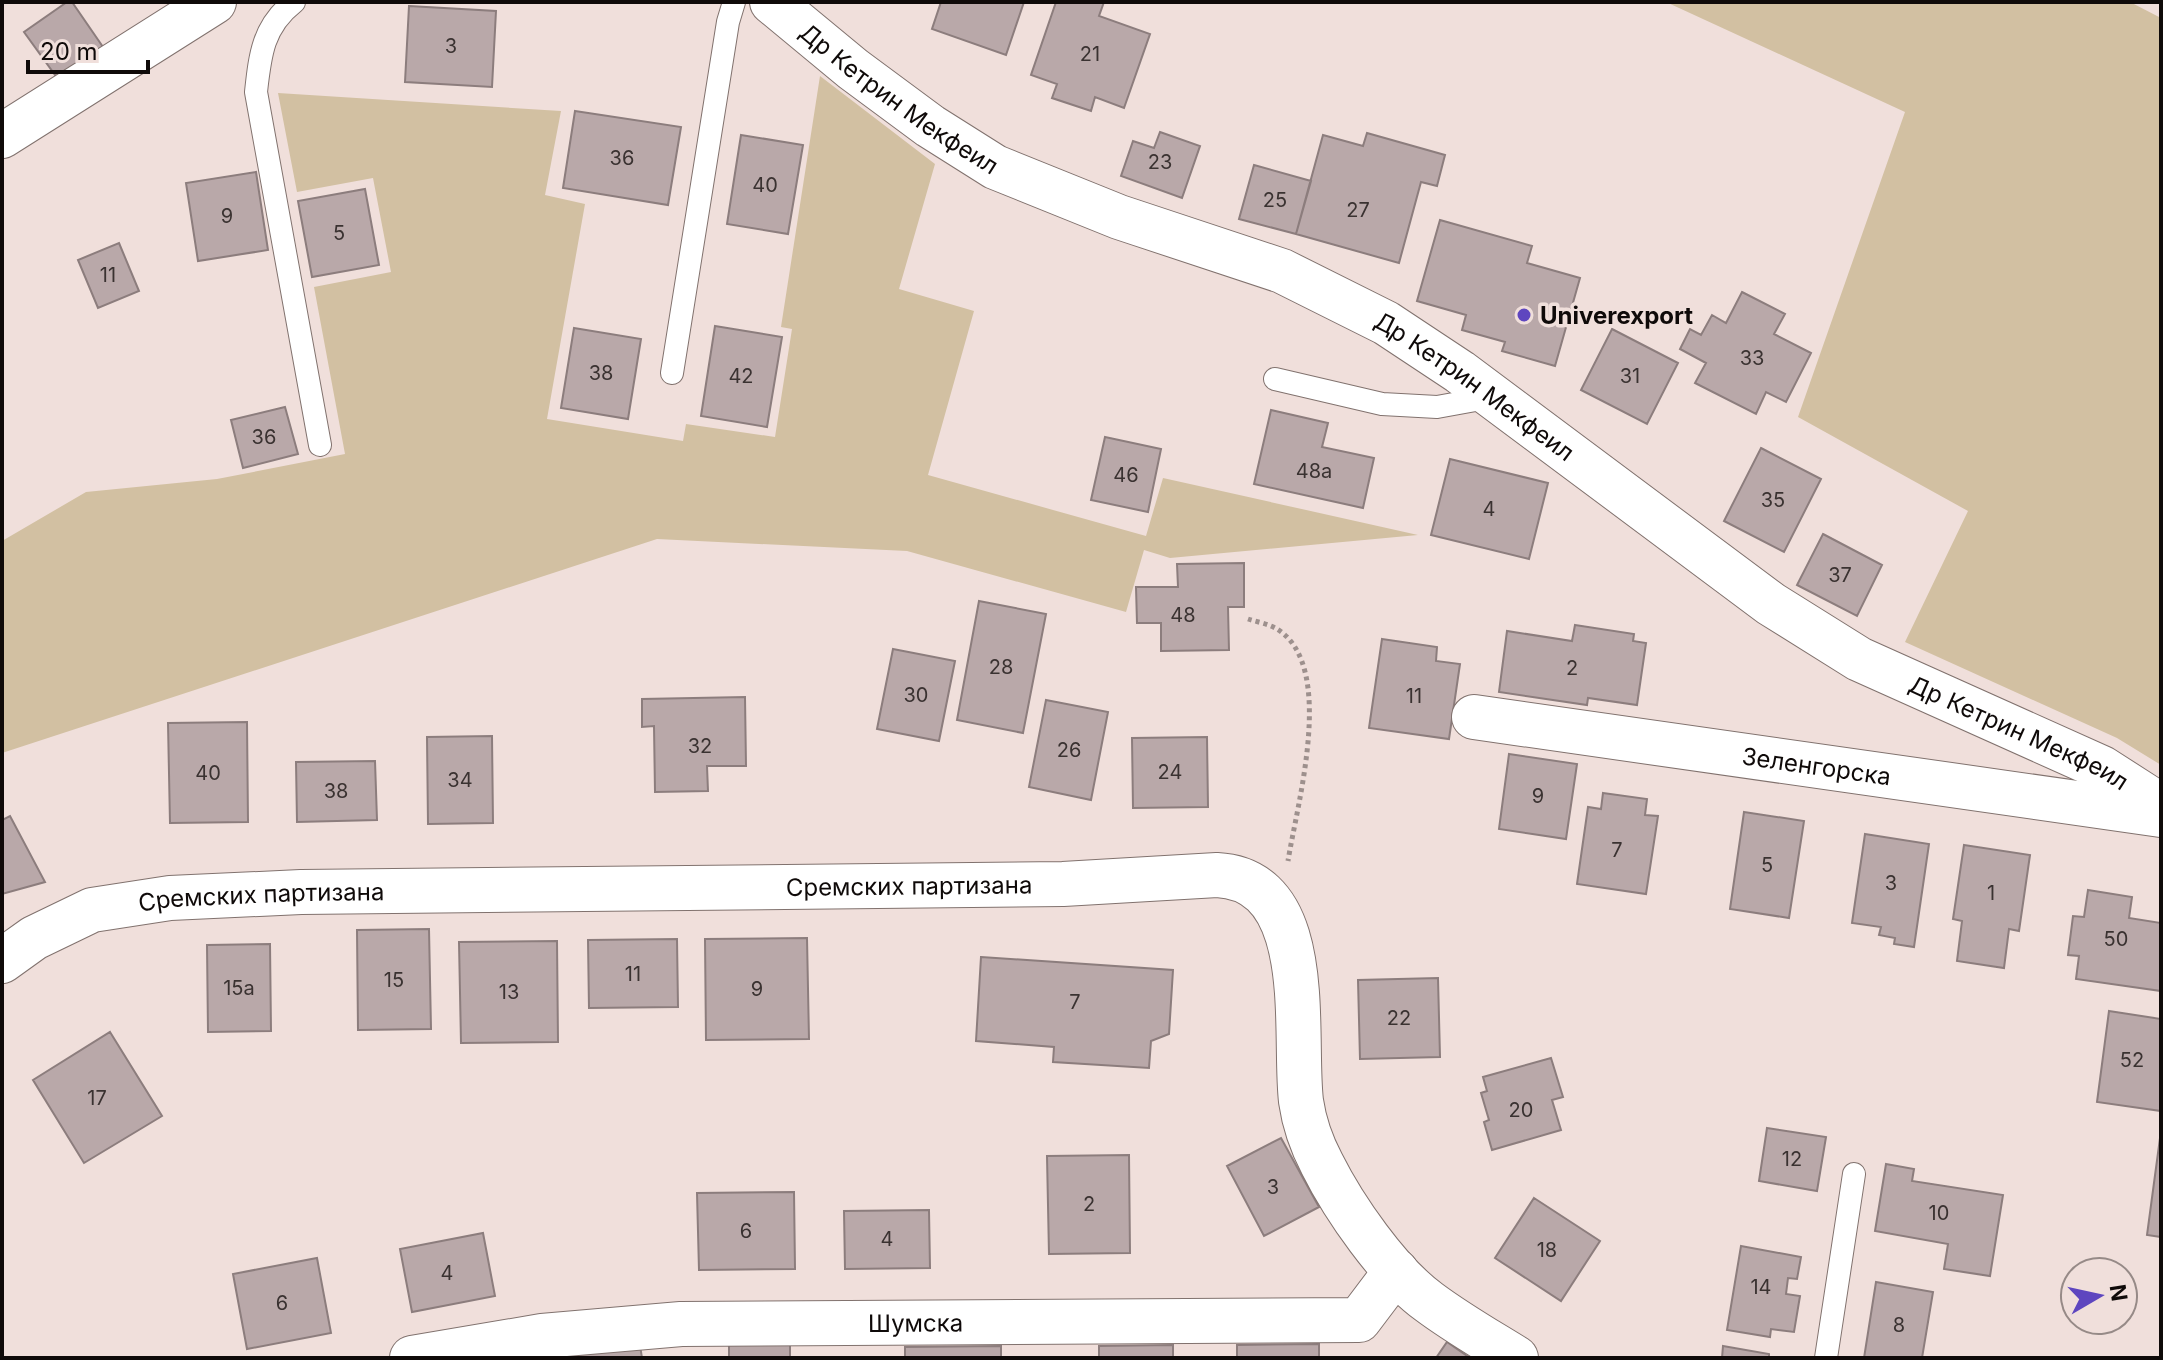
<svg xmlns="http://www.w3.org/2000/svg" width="2163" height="1360" font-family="Inter,sans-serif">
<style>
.green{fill:#d2c0a2}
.building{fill:#b9a8a9;stroke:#8c7d7d;stroke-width:2}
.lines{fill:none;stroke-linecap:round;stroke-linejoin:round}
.service-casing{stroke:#81726e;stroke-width:24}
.minor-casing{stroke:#81726e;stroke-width:46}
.path{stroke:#9d908d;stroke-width:5;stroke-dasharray:4 4;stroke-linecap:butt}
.service{stroke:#fff;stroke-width:22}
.minor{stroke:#fff;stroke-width:44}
.poi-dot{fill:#5e46bf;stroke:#f0dfdb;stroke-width:3}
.labels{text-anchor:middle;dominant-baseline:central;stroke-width:7;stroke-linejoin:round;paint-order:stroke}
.number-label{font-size:20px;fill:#3a3231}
.street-label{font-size:24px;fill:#0f0a09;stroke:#f0dfdb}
.poi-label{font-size:24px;font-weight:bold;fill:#0f0a09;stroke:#f0dfdb;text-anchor:start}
</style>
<rect width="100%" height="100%" fill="#f0dfdb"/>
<!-- green -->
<path class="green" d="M1666,2H2130L2161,18V765L2117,738L1905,642L1968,511L1798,417L1905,112Z
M820,76L935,164L899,289L974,311L928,475L1146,536L1163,478L1418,535L1170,558L1144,550L1126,612L907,551L657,539L2,753V541L86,492L217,479L345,454L314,287L391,272L373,178L297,192L278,93L561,111L545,195L585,204L547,419L683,441L686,424L775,437L792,329L781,327Z"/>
<!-- building -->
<path class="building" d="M67,2H72L103,47L58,79L24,32Z
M941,2H1024L1006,55L932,29Z
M1056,2H1104L1099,16L1150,34L1124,108L1095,97L1091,111L1052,98L1057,84L1031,75Z
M409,6L496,11L492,87L405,82Z
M575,111L681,127L668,205L563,188Z
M1160,132L1200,146L1182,198L1121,176L1133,141L1154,148Z
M1367,133L1445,155L1437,186L1421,182L1399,263L1296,234L1323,135L1363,146Z
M741,135L803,145L788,234L727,224Z
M1254,165L1311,181L1296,234L1239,219Z
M256,172L268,250L198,261L186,183Z
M365,189L379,265L312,277L298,201Z
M1440,220L1532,246L1527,263L1580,278L1555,366L1502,351L1505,342L1462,330L1466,315L1417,301Z
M119,243L139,291L98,308L78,260Z
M1742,292L1785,314L1774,334L1811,353L1786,402L1766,392L1756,414L1695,383L1706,363L1680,349L1690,329L1701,335L1712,315L1726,323Z
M715,326L782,337L767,427L701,416Z
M574,328L641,339L628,419L561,408Z
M1612,329L1678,363L1647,424L1581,390Z
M285,407L298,454L243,468L231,420Z
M1271,410L1328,423L1322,447L1374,458L1363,508L1254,484Z
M1105,437L1161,449L1148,512L1091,500Z
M1761,448L1821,479L1784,552L1724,521Z
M1450,459L1548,483L1529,559L1431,535Z
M1823,534L1882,565L1857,616L1797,585Z
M1244,563V607H1228L1229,650L1161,651V623H1137L1136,587H1178L1177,564Z
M979,601L1046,614L1023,733L957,720Z
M1575,625L1634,634L1633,641L1646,643L1637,705L1588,698L1587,705L1499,692L1507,631L1572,641Z
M1382,639L1437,647L1436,661L1460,664L1449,739L1369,728Z
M893,649L955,661L939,741L877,729Z
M745,697L746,766H707L708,791L655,792L654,726L642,727V699Z
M1046,700L1108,712L1091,800L1029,787Z
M247,722L248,822L170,823L168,723Z
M492,736L493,823L428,824L427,737Z
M1207,737L1208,807L1133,808L1132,738Z
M1509,754L1577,764L1566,839L1499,829Z
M375,761L377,820L297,822L296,762Z
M1603,793L1647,799L1645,815L1658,816L1646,894L1577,884L1588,807L1601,809Z
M1744,812L1804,821L1789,918L1730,909Z
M10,816L45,882L2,894V820Z
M1865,834L1929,844L1914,947L1894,944L1895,938L1879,935L1881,927L1852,923Z
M1964,845L2030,855L2019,931L2009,929L2004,968L1957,961L1962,921L1953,919Z
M2088,890L2132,897L2129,918L2161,923V991L2076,979L2079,956L2068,955L2073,916L2084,917Z
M429,929L431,1029L358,1030L357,930Z
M807,938L809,1039L706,1040L705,939Z
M677,939L678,1007L589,1008L588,940Z
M557,941L558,1042L461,1043L459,942Z
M270,944L271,1031L208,1032L207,945Z
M981,957L1173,970L1169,1034L1151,1041L1149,1068L1053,1062L1054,1047L976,1041Z
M1438,978L1440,1057L1360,1059L1358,980Z
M2109,1011L2161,1019V1111L2097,1102Z
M110,1032L162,1116L84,1163L33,1080Z
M1551,1058L1563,1097L1552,1100L1561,1130L1492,1150L1484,1122L1489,1120L1481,1093L1487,1091L1483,1077Z
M1767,1128L1826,1137L1817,1191L1759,1181Z
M1281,1138L1319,1207L1264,1236L1227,1166Z
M2160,1138H2161V1237L2147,1235Z
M1129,1155L1130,1253L1049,1254L1047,1156Z
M1886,1164L1914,1169L1912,1181L2003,1195L1990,1276L1944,1269L1948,1244L1875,1231Z
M794,1192L795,1269L699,1270L697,1193Z
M1534,1198L1600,1241L1561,1301L1495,1258Z
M929,1210L930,1268L845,1269L844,1211Z
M483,1233L495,1296L412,1312L400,1249Z
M1741,1246L1801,1257L1797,1279L1788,1278L1786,1294L1800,1296L1794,1332L1771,1329L1770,1337L1727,1330Z
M317,1258L331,1333L247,1349L233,1274Z
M1876,1282L1933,1292L1922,1358H1864Z
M639,1339L642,1358H572L570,1347Z
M1447,1342L1470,1358H1436Z
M790,1343V1358H729V1344Z
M1319,1344V1358H1237V1345Z
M1173,1345V1358H1099V1346Z
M1001,1346V1358H905V1347Z
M1723,1346L1769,1354V1358H1722Z"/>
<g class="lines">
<defs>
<path id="service" d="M294,2C263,26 260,55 256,92L320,445
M672,373L728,22L734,2
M1275,379L1382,404L1437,407L1492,397
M1826,1358L1854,1174"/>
<g id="minor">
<path id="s1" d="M772,2L853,69L930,126L995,167L1119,217L1282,271L1386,323L1460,372L1771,604L1859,659L2102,768L2161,806"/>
<path d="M2,136L214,2"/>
<path id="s2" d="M1474,717L2161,815"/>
<path id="s3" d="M2,961L34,938L92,910L170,898L301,892L1063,884L1217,875C1318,880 1293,1034 1301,1101C1304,1122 1312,1145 1322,1164C1344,1208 1389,1273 1429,1302C1457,1323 1487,1340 1516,1358"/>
<path id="s4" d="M412,1358L542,1336L681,1324L1359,1320L1396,1271"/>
</g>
</defs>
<!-- service casing -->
<use href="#service" class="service-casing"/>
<!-- minor casing -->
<use href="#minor" class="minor-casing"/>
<!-- path -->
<path class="path" d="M1248,619C1257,622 1269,624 1277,629C1337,666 1297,804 1288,861"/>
<!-- service -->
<use href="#service" class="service"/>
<!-- minor -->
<use href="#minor" class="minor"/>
</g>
<!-- markers -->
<circle class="poi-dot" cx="1524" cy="315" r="8"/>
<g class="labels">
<!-- number labels -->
<g class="number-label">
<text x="451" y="46">3</text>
<text x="1090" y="54">21</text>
<text x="622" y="158">36</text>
<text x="1160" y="162">23</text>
<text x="765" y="185">40</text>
<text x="1275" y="200">25</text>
<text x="1358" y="210">27</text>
<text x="227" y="216">9</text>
<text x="339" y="233">5</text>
<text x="108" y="275">11</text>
<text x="1752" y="358">33</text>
<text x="601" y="373">38</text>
<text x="741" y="376">42</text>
<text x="1630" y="376">31</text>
<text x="264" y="437">36</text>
<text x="1314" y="471">48a</text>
<text x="1126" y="475">46</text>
<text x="1773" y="500">35</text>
<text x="1489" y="509">4</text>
<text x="1840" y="575">37</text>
<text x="1183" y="615">48</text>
<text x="1001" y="667">28</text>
<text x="1572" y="668">2</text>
<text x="916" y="695">30</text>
<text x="1414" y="696">11</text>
<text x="700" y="746">32</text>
<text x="1069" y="750">26</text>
<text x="1170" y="772">24</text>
<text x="208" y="773">40</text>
<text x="460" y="780">34</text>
<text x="336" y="791">38</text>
<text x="1538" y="796">9</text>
<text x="1617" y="850">7</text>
<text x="1767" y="865">5</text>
<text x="1891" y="883">3</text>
<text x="1991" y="893">1</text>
<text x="2116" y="939">50</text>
<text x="633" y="974">11</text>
<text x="394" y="980">15</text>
<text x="239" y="988">15a</text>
<text x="757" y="989">9</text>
<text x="509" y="992">13</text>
<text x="1075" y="1002">7</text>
<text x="1399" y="1018">22</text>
<text x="2132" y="1060">52</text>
<text x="97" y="1098">17</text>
<text x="1521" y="1110">20</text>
<text x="1792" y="1159">12</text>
<text x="1273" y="1187">3</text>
<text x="1089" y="1204">2</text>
<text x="1939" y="1213">10</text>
<text x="746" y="1231">6</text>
<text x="887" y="1239">4</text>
<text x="1547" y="1250">18</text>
<text x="447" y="1273">4</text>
<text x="1761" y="1287">14</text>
<text x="282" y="1303">6</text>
<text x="1899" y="1325">8</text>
</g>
<!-- street labels -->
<g class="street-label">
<text stroke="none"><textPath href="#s1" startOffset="160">Др Кетрин Мекфеил</textPath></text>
<text stroke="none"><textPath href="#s1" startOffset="808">Др Кетрин Мекфеил</textPath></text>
<text stroke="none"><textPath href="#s1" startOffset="1456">Др Кетрин Мекфеил</textPath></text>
<text stroke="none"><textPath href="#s2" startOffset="346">Зеленгорска</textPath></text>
<text stroke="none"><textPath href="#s3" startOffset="922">Сремских партизана</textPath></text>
<text stroke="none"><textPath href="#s3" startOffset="274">Сремских партизана</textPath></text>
<text stroke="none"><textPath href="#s4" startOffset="506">Шумска</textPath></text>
</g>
<!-- poi labels -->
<g class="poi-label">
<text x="1540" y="315">Univerexport</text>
</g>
</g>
<!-- border -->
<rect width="2163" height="1360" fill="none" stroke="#0f0a09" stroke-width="8"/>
<!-- north arrow -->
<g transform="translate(2099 1296) rotate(81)"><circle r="38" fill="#f0dfdb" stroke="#968a87" stroke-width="2"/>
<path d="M0-6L14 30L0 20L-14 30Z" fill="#5e46bf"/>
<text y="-12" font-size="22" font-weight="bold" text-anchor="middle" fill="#0f0a09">N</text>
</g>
<!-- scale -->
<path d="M28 60v12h120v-12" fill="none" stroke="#0f0a09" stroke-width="4"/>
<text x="40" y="60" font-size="24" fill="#0f0a09" stroke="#f0dfdb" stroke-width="6" paint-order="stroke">20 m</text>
</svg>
